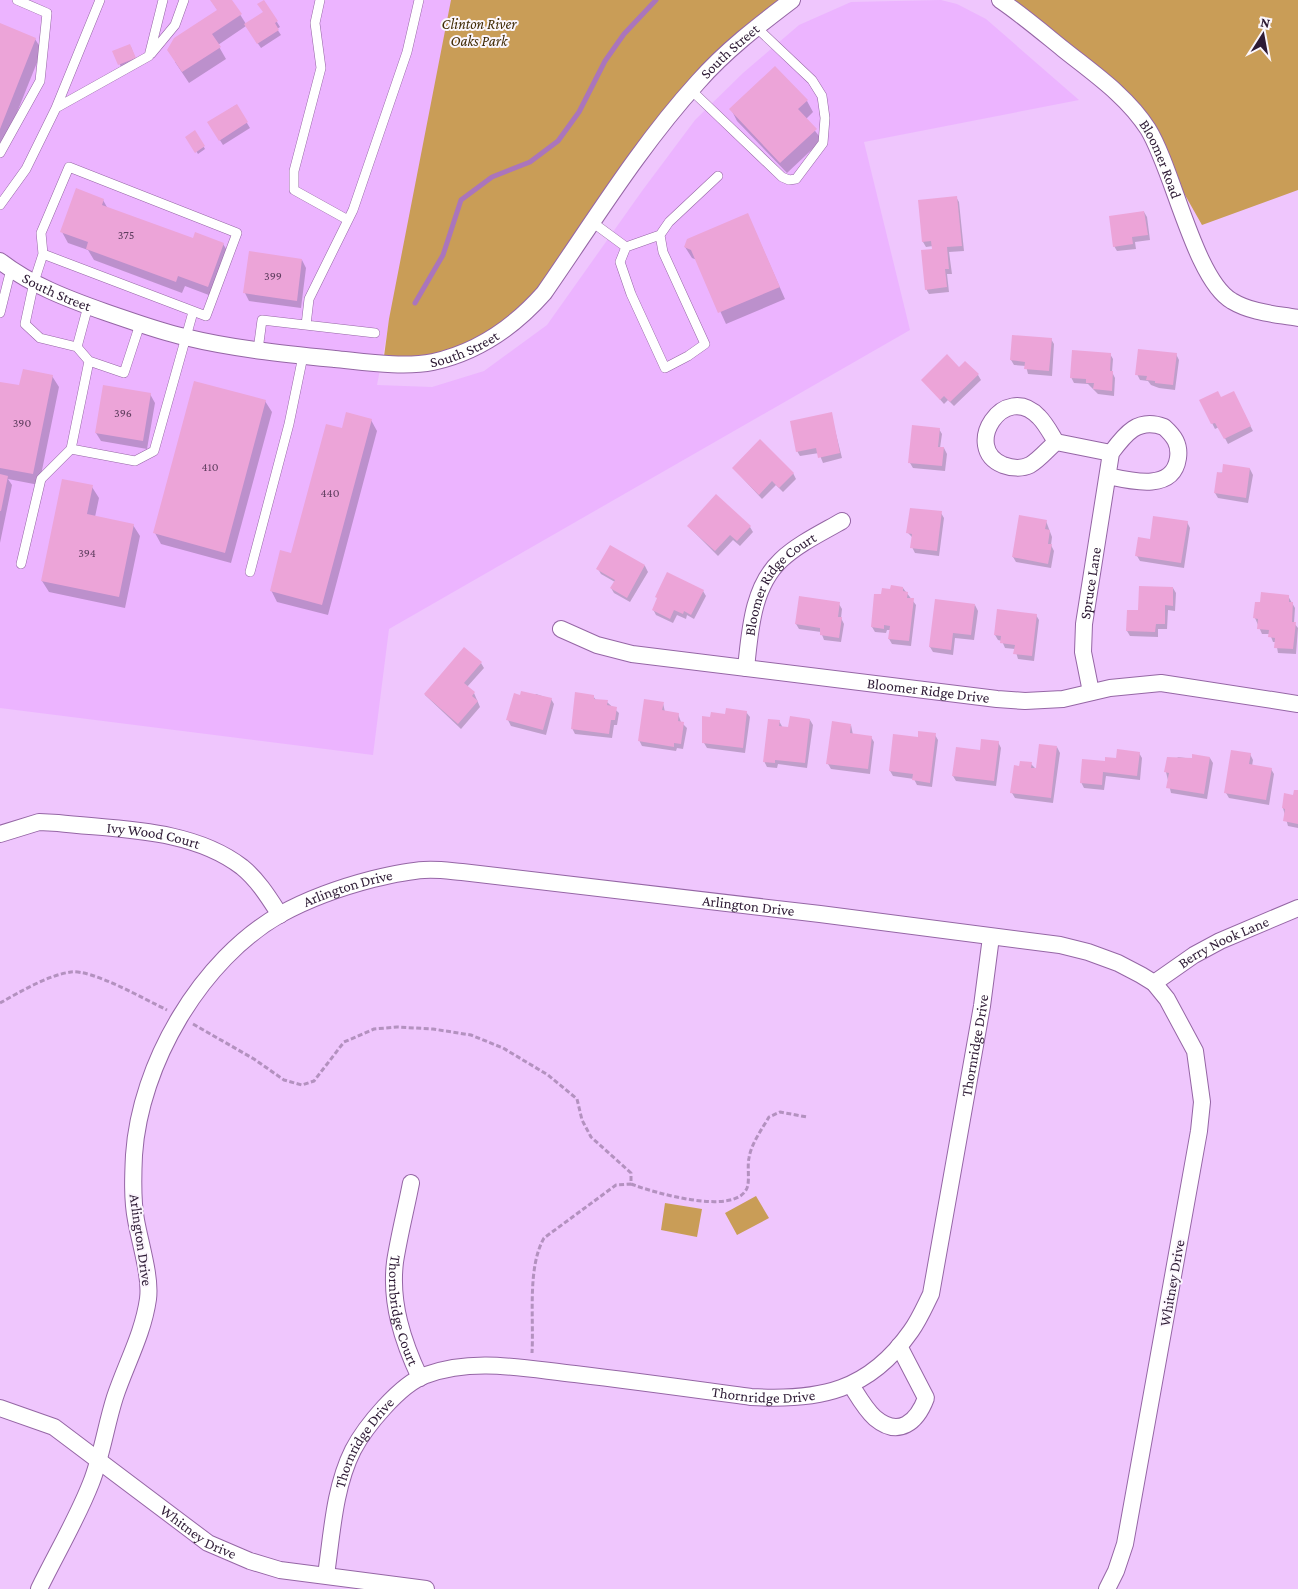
<svg xmlns="http://www.w3.org/2000/svg" width="1298" height="1589" font-family="'Crimson Pro',serif">
<style>
.built{fill:#ecb4ff}
.green{fill:#c99d57}
.shadow{fill:#0003}
.lines{fill:none;stroke-linecap:round;stroke-linejoin:round}
.stream{stroke:#aa75bc;stroke-width:5}
.building{fill:#eca4d8}
.service-casing{stroke:#9566a5;stroke-width:10}
.minor-casing{stroke:#9566a5;stroke-width:18}
.path{stroke:#b391bf;stroke-width:3;stroke-dasharray:5 2.5;stroke-linecap:butt}
.service{stroke:#fff;stroke-width:9}
.minor{stroke:#fff;stroke-width:16}
.labels{text-anchor:middle;dominant-baseline:central;stroke-width:4;stroke-linejoin:round;paint-order:stroke}
.number-label{font-size:12px;fill:#5e3d5e}
.park-label{font-size:15px;font-style:italic;fill:#402b05;stroke:#fbf6fd}
.street-label{font-size:15px;fill:#2e1b35;stroke:#fbf6fd}
</style>
<rect width="100%" height="100%" fill="#efc6fd"/>
<!-- built -->
<path class="built" d="M0,0H452L377,385L432,387L484,371L547,325L642,191L695,120L743,73L799,25L851,2L941,0L957,4L986,19L1079,100L864,142L910,330L389,629L373,755L0,708Z"/>
<!-- green -->
<path class="green" d="M451,0H792L699,80L544,293L459,354L383,364L389,319Z
M1000,0H1298V190L1202,225L1147,128Z
M756,1196L769,1218L737,1235L725,1213Z
M665,1203L702,1209L697,1237L661,1230Z"/>
<!-- shadow -->
<path class="shadow" d="M211,0H231L246,24L264,12V1L280,27L277,29L281,35L261,48L246,26L218,45L226,59L189,83L175,62L218,11Z
M0,25L35,39L42,50L0,155Z
M131,47L136,60L121,67L114,52Z
M807,101L813,112L806,119L822,140L787,173L737,121L731,109Z
M236,105L250,128L223,145L209,123Z
M195,132L205,149L198,154L187,137Z
M956,197L959,202L964,251L949,252L952,274H947L949,292L929,294L926,289L933,246L926,247L923,242L919,201Z
M103,200L108,209L193,240L223,244L230,255L214,297L185,286L182,293L94,260L88,250L68,243L62,232Z
M1144,212L1147,217L1150,240L1135,242L1136,249L1117,251L1114,246Z
M748,215L785,299L726,324L697,260L692,258L685,247Z
M302,260L306,268L301,308L249,301L245,293Z
M1051,339L1054,344L1052,376L1028,374L1026,366L1014,365L1011,360Z
M1110,354L1113,359L1112,372L1115,378L1114,396L1098,394L1088,384L1074,383L1071,377Z
M1176,354L1179,360L1175,390L1159,388L1151,385L1148,381L1140,380L1137,374Z
M959,368L978,375L981,380L954,406L948,400L944,404L923,380Z
M52,376L59,387L39,485L8,479L12,485L0,543V383L20,387Z
M150,394L155,403L147,449L101,441L96,433Z
M1236,398L1253,431L1228,444L1219,427L1215,429L1201,401Z
M265,401L272,412L231,563L161,544L155,533Z
M831,414L842,458L823,463L819,453L800,456L797,451Z
M371,420L377,431L328,615L277,602L271,590Z
M939,429L942,434L940,448H944L947,454L945,471L913,468L910,463Z
M734,469L793,473L796,479L783,492L776,485L762,499Z
M1250,469L1253,475L1248,503L1218,498L1215,493L1218,473Z
M92,487L99,498L95,517L133,525L140,536L125,608L49,592L42,581Z
M941,513L944,518L939,556L915,553L912,547L913,538L908,533Z
M1020,517L1046,521L1052,537L1051,545L1054,551L1051,568L1016,562L1013,557Z
M1187,522L1190,528L1184,568L1140,561L1137,556L1151,541Z
M688,526L750,527L753,532L740,546L733,540L718,556Z
M610,547L645,566L648,572L630,602L614,593L611,588L615,582L601,574L598,569Z
M903,588L916,605L911,646L892,644L889,639L890,630H887L886,633L875,632L872,627L882,596Z
M1173,588L1176,593L1175,611L1168,610L1167,629H1158V637L1130,636L1127,631L1128,611H1140Z
M703,591L706,596L694,619L687,615L686,619L677,615L673,623L656,615L653,609Z
M1288,596L1295,608L1294,623L1298,628L1296,654L1278,653L1276,642H1273L1270,634H1262L1255,618Z
M800,598L839,604L842,609L841,618L844,624L841,642L824,640L821,632L799,629L796,624Z
M975,605L978,611L974,640L955,638L953,655L933,652L930,647Z
M998,610L1036,615L1039,620L1034,661L1018,659L1015,649L1005,648L1002,641L998,640L995,635Z
M481,663L484,668L467,687L474,693L480,707L461,729L425,695Z
M536,694L551,699L554,704L546,735L511,726L508,720Z
M593,696L596,700L607,702L619,713L617,725H614L612,738L575,734L572,728Z
M663,703L665,712L678,714L681,722L687,728L683,749L677,748L676,751L642,746L639,740Z
M746,712L750,717L745,753L707,748L704,743L727,716Z
M810,720L813,725L807,768L778,764L777,768L767,767L764,761L779,721L783,728H789Z
M851,725L853,735L871,737L874,742L870,774L831,769L828,764Z
M894,735L919,738L935,735L938,740L932,787L917,785L914,779L893,776L890,771Z
M998,742L1001,748L996,786L956,781L953,776L957,748L981,751Z
M1057,747L1060,753L1053,803L1015,798L1012,793L1020,768L1031,764L1037,770Z
M1139,753L1142,758L1140,780L1106,776L1104,790L1084,788L1081,782L1106,763Z
M1250,754L1253,760L1252,766L1271,769L1274,774L1269,805L1229,798L1226,793Z
M1178,757L1193,759L1210,758L1213,763L1207,799L1171,793L1166,772Z
M1298,792V828L1288,826L1283,808Z"/>
<g class="lines">
<!-- stream -->
<path class="stream" d="M415,303L443,255L461,200L492,177L530,162L558,141L579,112L605,61L624,34L656,0"/>
</g>
<!-- building -->
<path class="building" d="M210,0H232L242,14L212,34L221,47L182,72L167,50L174,38L217,10Z
M264,0L278,21L275,23L279,30L257,44L244,24L263,12L257,4Z
M0,23L36,38L0,129Z
M130,44L136,58L118,65L112,51Z
M775,66L808,100L798,109L817,129L780,163L729,109Z
M237,104L248,122L219,141L207,122Z
M195,130L205,146L195,153L185,137Z
M76,188L104,199L102,205L193,238L195,232L224,243L208,287L178,276L176,282L86,249L88,242L60,232Z
M957,196L962,246L947,247L949,269H945L947,287L925,290L921,250L932,249L931,241L922,242L918,200Z
M1144,211L1148,235L1132,237L1133,244L1113,247L1109,216Z
M748,213L780,287L718,313L691,250L684,247L687,239Z
M249,251L302,259L297,301L243,293Z
M1012,335L1052,338L1049,371L1024,369L1025,362L1010,360Z
M1138,349L1177,353L1173,385L1155,383V381L1146,380L1147,376L1135,375Z
M1072,350L1111,353L1110,371H1113L1112,391L1093,389L1094,383H1086V379L1070,378Z
M947,354L959,367L965,361L979,374L950,402L944,396L940,400L921,380Z
M23,369L53,375L33,474L0,468V382L19,385Z
M194,381L266,400L225,553L153,533Z
M103,385L151,393L143,441L95,433Z
M1218,391L1221,397L1234,391L1251,426L1224,439L1215,423L1211,424L1199,400Z
M346,412L372,419L322,605L270,591L280,550L291,553L326,424L342,428Z
M832,412L840,453L818,458L816,448L796,452L790,421Z
M912,425L940,428L938,447H944L942,466L908,463Z
M760,439L794,473L779,488L772,481L759,495L732,468Z
M1223,464L1250,468L1246,498L1214,493L1217,472L1222,473Z
M0,474L8,476L1,511H0Z
M62,479L93,485L87,514L134,524L119,597L41,581Z
M716,494L751,526L737,541L730,535L715,551L687,526Z
M910,508L942,511L937,551L910,548L912,534L906,533Z
M1019,515L1047,520L1045,529L1050,530L1048,544H1052L1048,564L1012,557Z
M1153,516L1188,521L1181,563L1135,556L1138,537L1150,539Z
M610,545L645,565L627,598L610,588L615,580L596,569Z
M667,572L704,590L691,615L684,611L683,614L674,610L670,619L652,610L657,598L655,597Z
M891,585L903,587V591L908,592L907,598H914L909,641L888,639L890,626L884,625V629L871,627L874,594H881L882,588L890,589Z
M1139,586L1173,587V606L1165,605V624H1156L1155,632L1126,631L1127,610H1138Z
M1261,592L1289,595V602H1293L1292,622H1296L1293,649L1274,648L1275,638L1268,637L1269,630L1257,629L1258,619L1253,618L1255,602H1260Z
M799,596L840,602L838,617H842L839,638L820,635V628L795,624Z
M935,599L975,604L971,635L953,633L951,650L929,647Z
M997,609L1037,614L1032,656L1013,654L1015,645L1000,643L1001,636L994,635Z
M464,647L482,662L464,683L475,692L472,696L478,701L458,724L424,694Z
M521,691L552,698L543,730L506,720L514,693L520,695Z
M575,692L594,695V699L608,700L607,705L617,707L615,720H611L609,734L571,729Z
M644,699L664,702L662,710L679,713L678,721L684,722L681,744L674,743V747L638,741Z
M726,708L747,711L743,748L702,743V716L710,717L711,712L725,714Z
M790,716L810,719L805,763L775,760V763L763,762L768,719L780,720L779,726L788,727Z
M832,721L851,724L850,733L872,736L868,769L826,764Z
M918,731L936,733L930,783L912,780L913,774L889,771L893,734L918,737Z
M981,739L999,741L994,781L952,776L956,747L980,750Z
M1039,744L1057,746L1051,798L1010,793L1014,765L1019,766L1020,761L1032,762L1031,768H1036Z
M1117,749L1140,752L1137,776L1103,772L1102,785L1080,783L1082,759L1105,761V757L1116,758Z
M1231,750L1251,753L1249,764L1272,768L1266,800L1224,793Z
M1192,754L1210,757L1204,794L1166,788L1169,773L1164,772L1167,757L1192,758Z
M1294,790H1298V824L1283,821L1285,809L1282,808L1284,793L1293,795Z"/>
<g class="lines">
<defs>
<path id="service" d="M320,0L315,23L321,68L294,171V190L348,220
M151,54L175,25L184,0
M691,90L782,177L789,180L796,179L823,143L825,118L822,96L812,80L757,28
M56,108L149,56L163,0
M0,153L40,81L47,13L17,0
M0,205L26,169L56,108L100,0
M592,222L626,247L620,262L631,294L665,368L688,356L705,344L663,252L660,235L669,222L718,176
M626,247L660,235
M0,313L11,269
M306,325L309,299L353,210L407,52L419,0
M77,347L88,306
M258,350L262,320L375,333
M89,361L124,373L140,324
M71,449L135,461L154,451L193,312
M21,564L41,479L71,449L89,361L77,347L40,338L25,324L34,282L43,254L41,233L69,167L237,233L206,316L43,254
M250,572L289,424L303,356"/>
<g id="minor">
<path id="s1" d="M1000,0C1022,15 1042,32 1063,49C1093,73 1127,96 1148,129C1173,169 1195,280 1232,301C1252,313 1276,314 1298,318"/>
<path id="s2" d="M0,261C31,285 68,299 105,312C132,321 158,331 185,337C234,349 285,354 335,359C365,362 404,368 433,362C478,352 514,327 544,293C594,221 639,147 698,82C725,51 759,25 792,0"/>
<path d="M1056,442C1048,449 1039,460 1030,465C1022,469 1011,468 1003,465C961,448 1004,380 1039,417C1046,424 1051,434 1056,442L1111,453"/>
<path id="s3" d="M561,629L597,645L632,654L997,699L1025,701L1063,699L1110,688L1161,683L1298,704"/>
<path id="s4" d="M746,668C750,632 752,587 781,560C798,544 821,533 842,521"/>
<path id="s5" d="M1091,692L1083,652L1084,624L1111,453C1125,434 1138,417 1164,427C1174,436 1180,444 1178,458C1173,492 1131,481 1108,476"/>
<path id="s6" d="M0,834L39,822L58,823C119,830 191,828 242,867C258,880 269,898 280,915"/>
<path id="s7" d="M1154,983L1194,955L1220,941L1298,908"/>
<path id="s8" d="M411,1183C406,1209 399,1236 395,1262C390,1303 403,1342 420,1378"/>
<path d="M851,1385C858,1396 865,1409 875,1418C899,1438 917,1422 926,1398L899,1346"/>
<path id="s9" d="M0,1408L54,1427L208,1543L250,1561L280,1570L426,1589"/>
<path id="s10" d="M326,1575C332,1534 334,1488 353,1450C365,1427 400,1384 426,1375C474,1357 526,1369 575,1374C634,1381 692,1389 751,1397C820,1401 869,1391 911,1331C919,1320 925,1306 931,1294L982,1006L991,937"/>
<path id="s11" d="M39,1589C56,1554 77,1519 91,1483C102,1455 106,1425 115,1397C126,1364 143,1334 148,1299C151,1277 140,1243 136,1220C132,1199 133,1176 134,1155C140,1064 201,959 281,914C310,898 342,887 373,879C390,875 407,871 424,870C437,869 450,871 462,872L820,914L1060,945L1088,952L1118,963L1141,975L1154,983L1167,999L1195,1051L1202,1102L1199,1131L1125,1544L1116,1571L1107,1589"/>
</g>
</defs>
<!-- service casing -->
<use href="#service" class="service-casing"/>
<!-- minor casing -->
<use href="#minor" class="minor-casing"/>
<!-- path -->
<path class="path" d="M0,1003C20,992 48,975 71,972C92,969 146,1000 167,1010
M193,1024L254,1059L284,1080L302,1085L314,1081L344,1042L374,1029L397,1027L433,1029L471,1035L503,1048L548,1075L577,1099L582,1120L591,1137L631,1173V1184L616,1185L544,1238C527,1268 534,1318 532,1353
M631,1184C652,1192 735,1217 747,1188C750,1180 747,1167 749,1158C751,1144 762,1129 769,1117L780,1112L807,1117"/>
<!-- service -->
<use href="#service" class="service"/>
<!-- minor -->
<use href="#minor" class="minor"/>
</g>
<g class="labels">
<!-- number labels -->
<g class="number-label">
<text x="126" y="235">375</text>
<text x="273" y="276">399</text>
<text x="123" y="413">396</text>
<text x="22" y="423">390</text>
<text x="210" y="467">410</text>
<text x="330" y="493">440</text>
<text x="87" y="553">394</text>
</g>
<!-- park labels -->
<g class="park-label">
<text x="479" y="24">Clinton River<tspan x="479" dy="17">Oaks Park</tspan></text>
</g>
<!-- street labels -->
<g class="street-label">
<text stroke="none"><textPath href="#s2" startOffset="890">South Street</textPath></text>
<text stroke="none"><textPath href="#s1" startOffset="230">Bloomer Road</textPath></text>
<text stroke="none"><textPath href="#s2" startOffset="65">South Street</textPath></text>
<text stroke="none"><textPath href="#s2" startOffset="485">South Street</textPath></text>
<text stroke="none"><textPath href="#s5" startOffset="110">Spruce Lane</textPath></text>
<text stroke="none"><textPath href="#s4" startOffset="95">Bloomer Ridge Court</textPath></text>
<text stroke="none"><textPath href="#s3" startOffset="374">Bloomer Ridge Drive</textPath></text>
<text stroke="none"><textPath href="#s6" startOffset="156">Ivy Wood Court</textPath></text>
<text stroke="none"><textPath href="#s11" startOffset="821">Arlington Drive</textPath></text>
<text stroke="none"><textPath href="#s11" startOffset="1226">Arlington Drive</textPath></text>
<text stroke="none"><textPath href="#s7" startOffset="81">Berry Nook Lane</textPath></text>
<text stroke="none"><textPath href="#s10" startOffset="1040">Thornridge Drive</textPath></text>
<text transform="translate(141 1240) rotate(82)">Arlington Drive</text>
<text transform="translate(1172 1283) rotate(-80)">Whitney Drive</text>
<text stroke="none"><textPath href="#s8" startOffset="130">Thornbridge Court</textPath></text>
<text stroke="none"><textPath href="#s10" startOffset="575">Thornridge Drive</textPath></text>
<text stroke="none"><textPath href="#s10" startOffset="140">Thornridge Drive</textPath></text>
<text stroke="none"><textPath href="#s9" startOffset="236">Whitney Drive</textPath></text>
</g>
</g>
<!-- north arrow -->
<g transform="translate(1263 35) rotate(11)" stroke="#fbf6fd" stroke-width="4" paint-order="stroke">
<path d="M0-4L9 19L0 12L-9 19Z" fill="#2e1b35"/>
<text y="-8" font-size="14" font-weight="bold" text-anchor="middle" fill="#2e1b35">N</text>
</g>
</svg>
